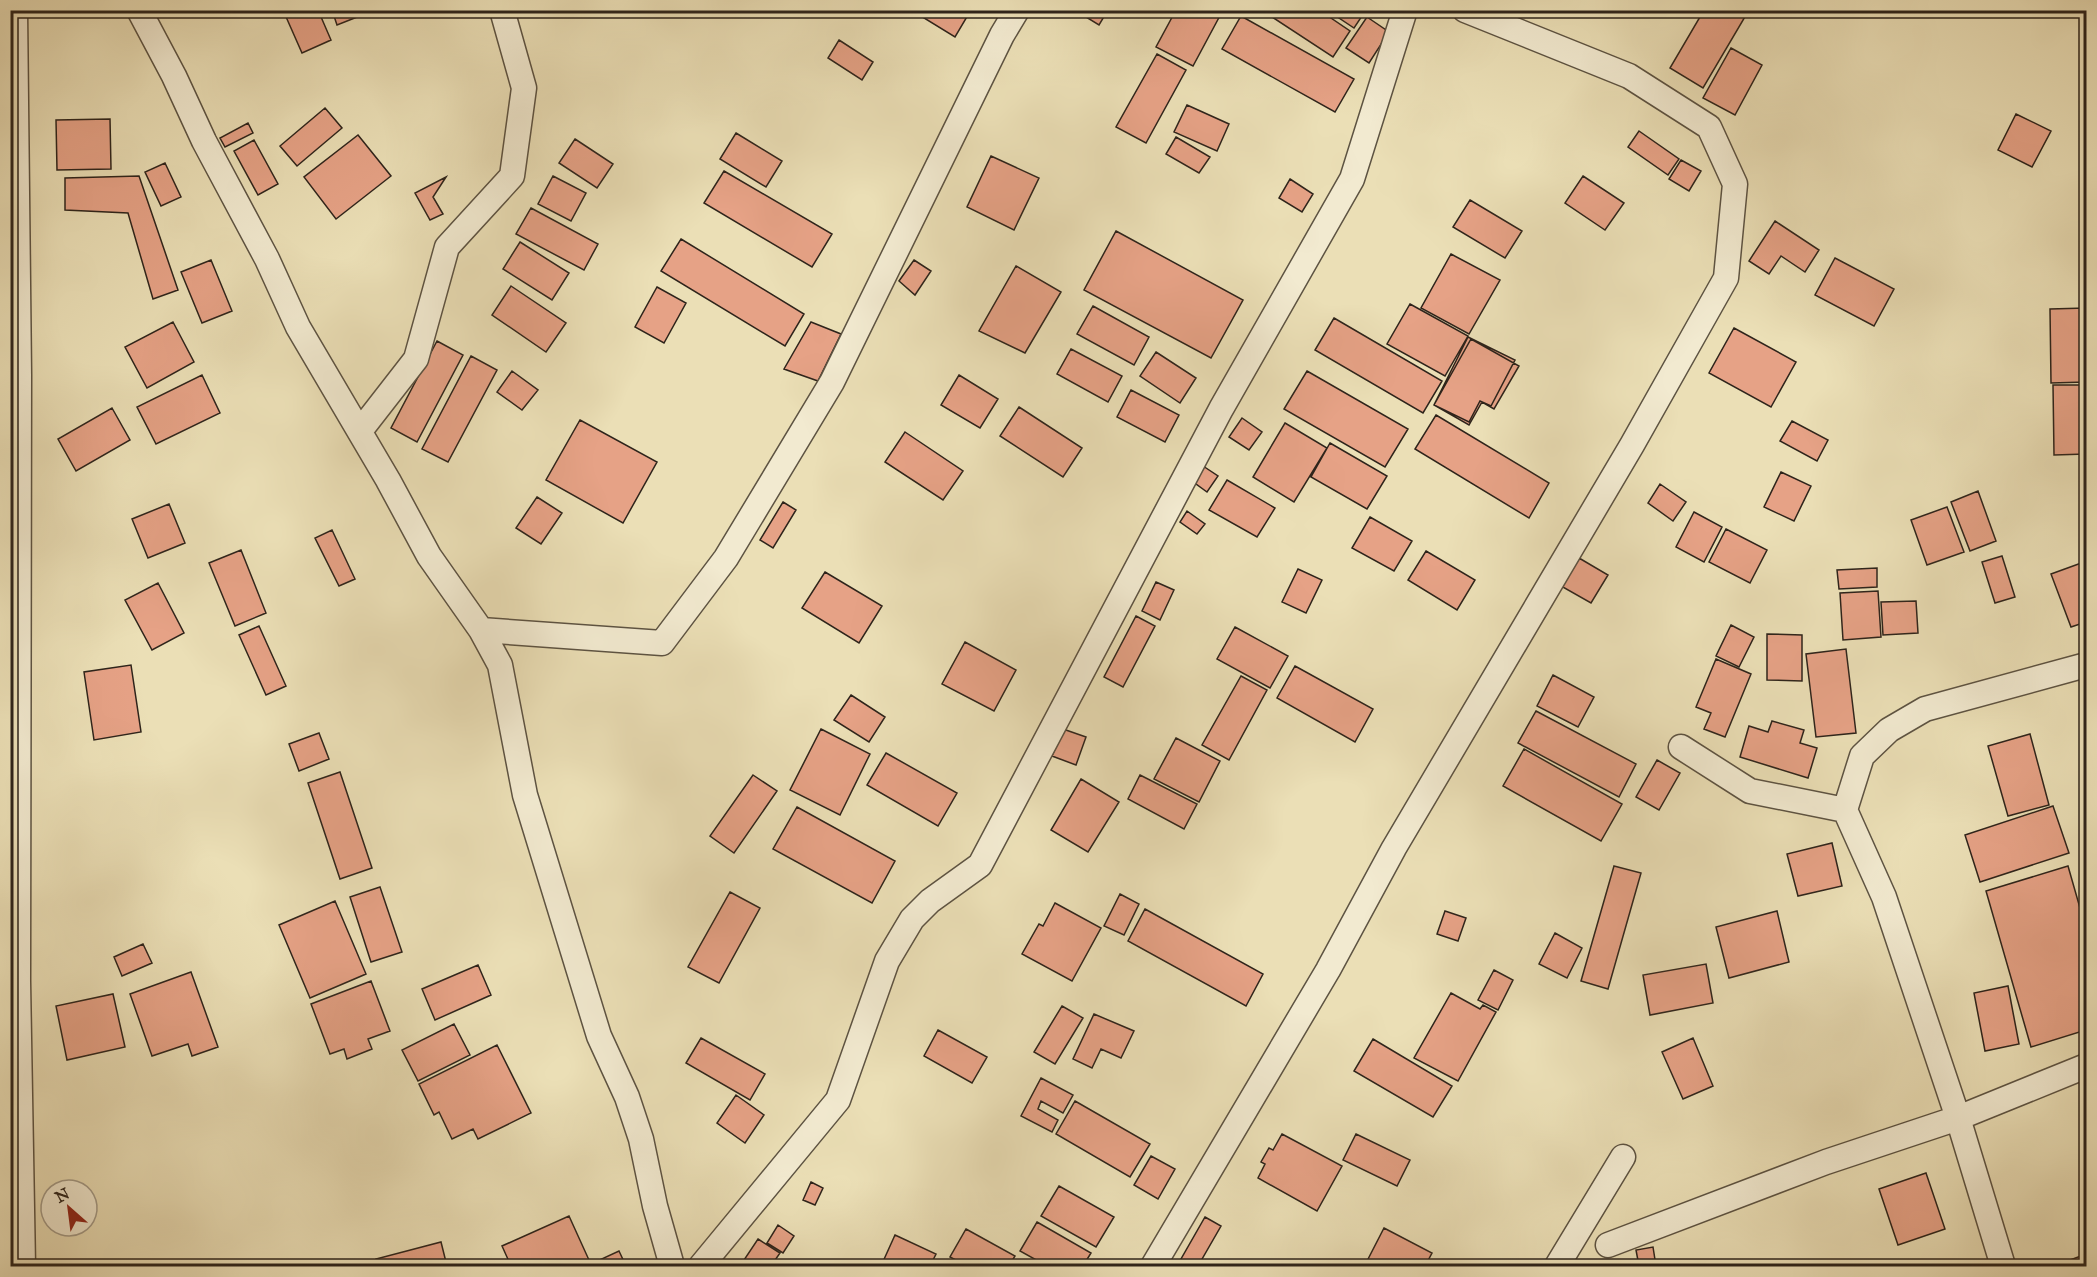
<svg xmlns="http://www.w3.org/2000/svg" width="2097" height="1277" font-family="'IM FELL Great Primer',serif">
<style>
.building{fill:#e6a286;stroke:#2e241b;stroke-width:1.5}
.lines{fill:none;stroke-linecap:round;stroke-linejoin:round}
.street-casing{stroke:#5d5342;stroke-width:27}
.street{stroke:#f2ead0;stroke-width:24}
</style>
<rect width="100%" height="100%" fill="#ebdfb6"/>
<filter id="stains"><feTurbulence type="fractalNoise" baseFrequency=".00333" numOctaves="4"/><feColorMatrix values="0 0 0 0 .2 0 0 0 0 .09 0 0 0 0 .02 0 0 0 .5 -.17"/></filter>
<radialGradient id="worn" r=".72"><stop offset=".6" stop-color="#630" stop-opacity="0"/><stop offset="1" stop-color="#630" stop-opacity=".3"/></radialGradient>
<!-- building -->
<path class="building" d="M283,10H318L331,40L302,53Z
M332,10H375L337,25Z
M911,10H971L955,37Z
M1083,10H1108L1099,25L1081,14Z
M1176,10H1223L1193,66L1156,47Z
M1276,10H1319L1350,31L1333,57L1272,17Z
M1327,10H1366L1354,28Z
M1704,10H1749L1703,88L1670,68Z
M1241,16L1354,79L1335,112L1222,49Z
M1367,17L1389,32L1369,63L1346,48Z
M839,40L873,62L862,80L828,58Z
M1731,48L1762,65L1735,115L1703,98Z
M1157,54L1186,70L1146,143L1116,127Z
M1187,105L1229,124L1217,151L1174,132Z
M325,108L342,128L297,166L280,146Z
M2016,114L2051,131L2032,167L1998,150Z
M110,119L111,169L57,170L56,120Z
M248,123L253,133L225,147L220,138Z
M1639,131L1679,159L1668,175L1628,147Z
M736,133L782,161L766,187L720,159Z
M358,135L391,176L336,219L304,177Z
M1176,137L1210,157L1199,173L1166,154Z
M575,139L613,164L597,188L559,163Z
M254,140L278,184L258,195L234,151Z
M991,156L1039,178L1014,230L967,207Z
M1681,160L1701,171L1689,191L1669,179Z
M165,163L181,197L161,206L145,172Z
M724,171L832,234L812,267L704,203Z
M139,176L178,290L153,299L128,213L65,210V178Z
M553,176L586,193L571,221L538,204Z
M1583,176L1624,203L1605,230L1565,203Z
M446,177L433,197L443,214L430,220L415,193Z
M1290,179L1313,194L1302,212L1279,198Z
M1470,200L1522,231L1505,258L1453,227Z
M531,208L598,244L584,270L516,234Z
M1775,221L1819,250L1805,272L1781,256L1769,274L1749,261Z
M1116,231L1243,300L1211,358L1084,290Z
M681,239L804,314L785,346L661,271Z
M520,242L569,273L552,300L503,269Z
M1451,254L1500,280L1469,334L1421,308Z
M1835,258L1894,289L1874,326L1815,295Z
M211,260L232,311L202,323L181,272Z
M914,260L931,271L915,295L899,281Z
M1016,266L1061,292L1025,353L979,331Z
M511,286L566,323L546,352L492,315Z
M657,287L686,303L664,343L635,327Z
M1410,304L1468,336L1445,376L1387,344Z
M1093,306L1149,337L1134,365L1077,334Z
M2086,308V382L2051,383L2050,309Z
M1334,318L1442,381L1423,413L1315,350Z
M173,322L194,362L147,388L125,347Z
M811,322L841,334L818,381L784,369Z
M1734,328L1796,362L1771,407L1709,373Z
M1468,337L1515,360L1491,406L1480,401L1469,422L1434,405Z
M1471,339L1519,366L1494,409L1482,402L1469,425L1434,405Z
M437,341L463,355L417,442L391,428Z
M1071,349L1122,376L1108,402L1057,374Z
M1156,352L1196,378L1180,403L1140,376Z
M471,356L497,370L448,462L422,449Z
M512,371L538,390L522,410L497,392Z
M1307,371L1408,429L1385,467L1284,409Z
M202,375L220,413L156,444L137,407Z
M959,375L998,399L980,428L941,405Z
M2053,385H2086V454L2054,455Z
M1131,390L1179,415L1165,442L1117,417Z
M1019,407L1082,448L1063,477L1000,436Z
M112,408L130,440L76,471L58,439Z
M1436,415L1549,483L1529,518L1415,449Z
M1242,418L1262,432L1249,450L1229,437Z
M580,420L657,462L623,523L546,480Z
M1792,421L1828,440L1817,461L1780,441Z
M1285,423L1327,448L1294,502L1253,477Z
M905,432L963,471L943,500L885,462Z
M1330,443L1387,476L1367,509L1311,477Z
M1203,466L1218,476L1207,492L1192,481Z
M1781,472L1811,486L1794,521L1764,507Z
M1227,480L1275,508L1257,537L1209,510Z
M1660,484L1686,502L1673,521L1648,503Z
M1978,491L1996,541L1970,551L1951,502Z
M537,497L562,513L541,544L516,528Z
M783,502L796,510L773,548L760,540Z
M169,504L185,543L148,558L132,519Z
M1947,507L1964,552L1927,565L1911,520Z
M1187,511L1205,524L1197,534L1180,522Z
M1694,512L1722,527L1704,562L1676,547Z
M1370,517L1412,541L1394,571L1352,548Z
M1726,529L1767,550L1750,583L1709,562Z
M332,530L355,579L339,586L315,538Z
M241,550L266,613L235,626L209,563Z
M1426,551L1475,580L1457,610L1408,580Z
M2002,556L2015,597L1995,603L1982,562Z
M1579,558L1608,575L1591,603L1561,586Z
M2084,562L2086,568V622L2071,627L2051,574Z
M1877,568V587L1839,589L1837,570Z
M1298,569L1322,580L1306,613L1282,602Z
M825,572L882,606L859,643L802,608Z
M1156,582L1174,590L1160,620L1142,611Z
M158,583L184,633L152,650L125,600Z
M1878,591L1881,637L1843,640L1840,593Z
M1916,601L1918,633L1883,635L1881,602Z
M1136,616L1155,626L1123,687L1104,677Z
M1731,625L1754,637L1739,667L1716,656Z
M259,626L286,686L266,695L239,635Z
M1235,627L1288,656L1270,688L1217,659Z
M1767,634L1802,635V681L1767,680Z
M965,642L1016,670L994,711L942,684Z
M1846,649L1856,733L1816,737L1806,654Z
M1716,659L1751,674L1725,737L1704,729L1711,713L1696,707Z
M131,665L141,732L94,740L84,672Z
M1295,666L1373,709L1355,742L1277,698Z
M1553,675L1594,697L1578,727L1537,706Z
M1241,676L1267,690L1229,760L1202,745Z
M851,695L885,717L869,742L834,720Z
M1536,711L1636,764L1619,797L1518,743Z
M1772,721L1804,730L1800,743L1817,748L1808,778L1740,757L1749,726L1768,732Z
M821,729L870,754L840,815L790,790Z
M1063,729L1086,737L1076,765L1052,756Z
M319,733L329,759L299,771L289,744Z
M2030,734L2049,805L2008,816L1988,746Z
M1176,738L1220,761L1199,802L1154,779Z
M1524,749L1622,804L1601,841L1503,786Z
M886,753L957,793L938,826L867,785Z
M1657,760L1680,773L1659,810L1636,797Z
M340,772L372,868L340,879L308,783Z
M753,775L777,791L734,853L710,836Z
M1140,775L1197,804L1184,829L1128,799Z
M1081,779L1119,802L1088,852L1051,830Z
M2053,806L2069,853L1980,882L1965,835Z
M797,807L895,861L872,903L773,849Z
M1832,843L1842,886L1798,896L1787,854Z
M1614,866L1641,873L1608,989L1581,981Z
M2068,866L2086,929V1030L2031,1047L1986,891Z
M380,887L402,952L371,962L350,897Z
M730,892L760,908L719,983L688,967Z
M1120,894L1139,904L1124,935L1104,926Z
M335,901L366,974L310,998L279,925Z
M1055,903L1101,928L1072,981L1022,954L1039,924L1043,926Z
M1145,909L1263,974L1246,1006L1128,941Z
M1445,911L1466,918L1458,941L1437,934Z
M1777,911L1789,962L1729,978L1716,927Z
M1555,933L1582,948L1567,978L1539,964Z
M143,944L152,963L122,976L114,957Z
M1706,964L1713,1003L1650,1015L1643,975Z
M478,965L491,995L435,1020L422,989Z
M1494,970L1513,980L1498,1010L1478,1000Z
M191,972L218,1047L192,1056L188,1044L152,1056L130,994Z
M371,981L390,1031L368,1039L372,1049L347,1059L344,1049L330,1054L311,1004Z
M2008,986L2019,1044L1985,1051L1974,993Z
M1451,993L1480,1009L1483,1005L1496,1012L1458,1081L1414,1058Z
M113,994L125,1047L67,1060L56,1006Z
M1062,1006L1083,1018L1055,1064L1034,1052Z
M1094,1014L1134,1031L1121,1058L1101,1049L1092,1068L1073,1059Z
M454,1024L470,1055L418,1081L402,1050Z
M938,1030L987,1057L972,1083L924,1056Z
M701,1038L765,1074L750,1100L686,1063Z
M1693,1038L1713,1086L1683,1099L1662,1052Z
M1373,1039L1452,1086L1433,1117L1354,1071Z
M497,1045L531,1113L478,1139L473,1129L452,1139L439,1112L434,1115L419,1084Z
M1041,1078L1073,1095L1063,1113L1041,1101L1038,1109L1058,1120L1052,1132L1021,1116Z
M736,1095L764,1115L745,1143L717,1123Z
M1075,1101L1150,1144L1130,1177L1056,1134Z
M1282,1134L1342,1166L1317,1211L1258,1178L1265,1164L1261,1162L1269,1148L1273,1150Z
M1356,1134L1410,1160L1397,1186L1343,1160Z
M1151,1156L1175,1169L1158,1199L1134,1185Z
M1926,1173L1945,1229L1898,1245L1879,1189Z
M811,1182L823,1188L815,1205L803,1200Z
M1059,1186L1114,1217L1096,1247L1041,1216Z
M569,1216L589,1260L574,1266H511L502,1246Z
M1205,1217L1221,1226L1198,1266H1193L1181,1259Z
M1037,1222L1091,1253L1083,1266H1047L1020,1251Z
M778,1225L794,1236L783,1253L767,1243Z
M1384,1228L1432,1253L1425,1266L1365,1265Z
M966,1229L1015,1256L1009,1266H967L950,1257Z
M895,1235L936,1254L930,1266H881Z
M758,1239L780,1253L771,1266H740Z
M441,1242L447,1266H378L376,1259Z
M1653,1247L1656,1266H1639L1636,1250Z
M619,1251L626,1266H597L595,1262Z
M2086,1254V1266H2054Z"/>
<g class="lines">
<defs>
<path id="street" d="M15,10L19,375L18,981L23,1266
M139,10L174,76L204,141L267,259L298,327L388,480L429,556L481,630L500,665L525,795L599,1036L627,1097L641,1139L655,1206L672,1266
M360,431L416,359L447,247L512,176L524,88L502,10
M481,630L662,643L726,558L832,382L1002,35L1017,10
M1681,747L1750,791L1845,810L1884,897L1958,1118L2003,1266
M1845,810L1862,756L1889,730L1925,709L2086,665
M1608,1245L1826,1162L1958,1118L2086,1066
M701,1266L838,1100L887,961L912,919L930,901L980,865L1221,409L1352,179L1405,10
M1153,1266L1328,970L1394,848L1632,445L1726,278L1735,184L1709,127L1629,76L1465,10
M1557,1266L1623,1157"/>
</defs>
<!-- street casing -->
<use href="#street" class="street-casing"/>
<!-- street -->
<use href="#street" class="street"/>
</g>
<!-- margin -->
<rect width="2097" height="1277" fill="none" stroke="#ebdfb6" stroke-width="36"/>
<rect x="12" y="12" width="2073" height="1253" fill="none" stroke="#2e241b" stroke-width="3"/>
<rect x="18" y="18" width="2061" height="1241" fill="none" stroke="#2e241b" stroke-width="1.5"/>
<!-- north arrow -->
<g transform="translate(69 1208) rotate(332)"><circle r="28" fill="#f2ead0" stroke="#a49b88" stroke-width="1.5"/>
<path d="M0-4.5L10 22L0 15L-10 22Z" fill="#8f2418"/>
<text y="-9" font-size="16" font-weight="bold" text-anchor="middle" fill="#2e241b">N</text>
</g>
<rect width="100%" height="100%" filter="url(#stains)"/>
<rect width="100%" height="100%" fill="url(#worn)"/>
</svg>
